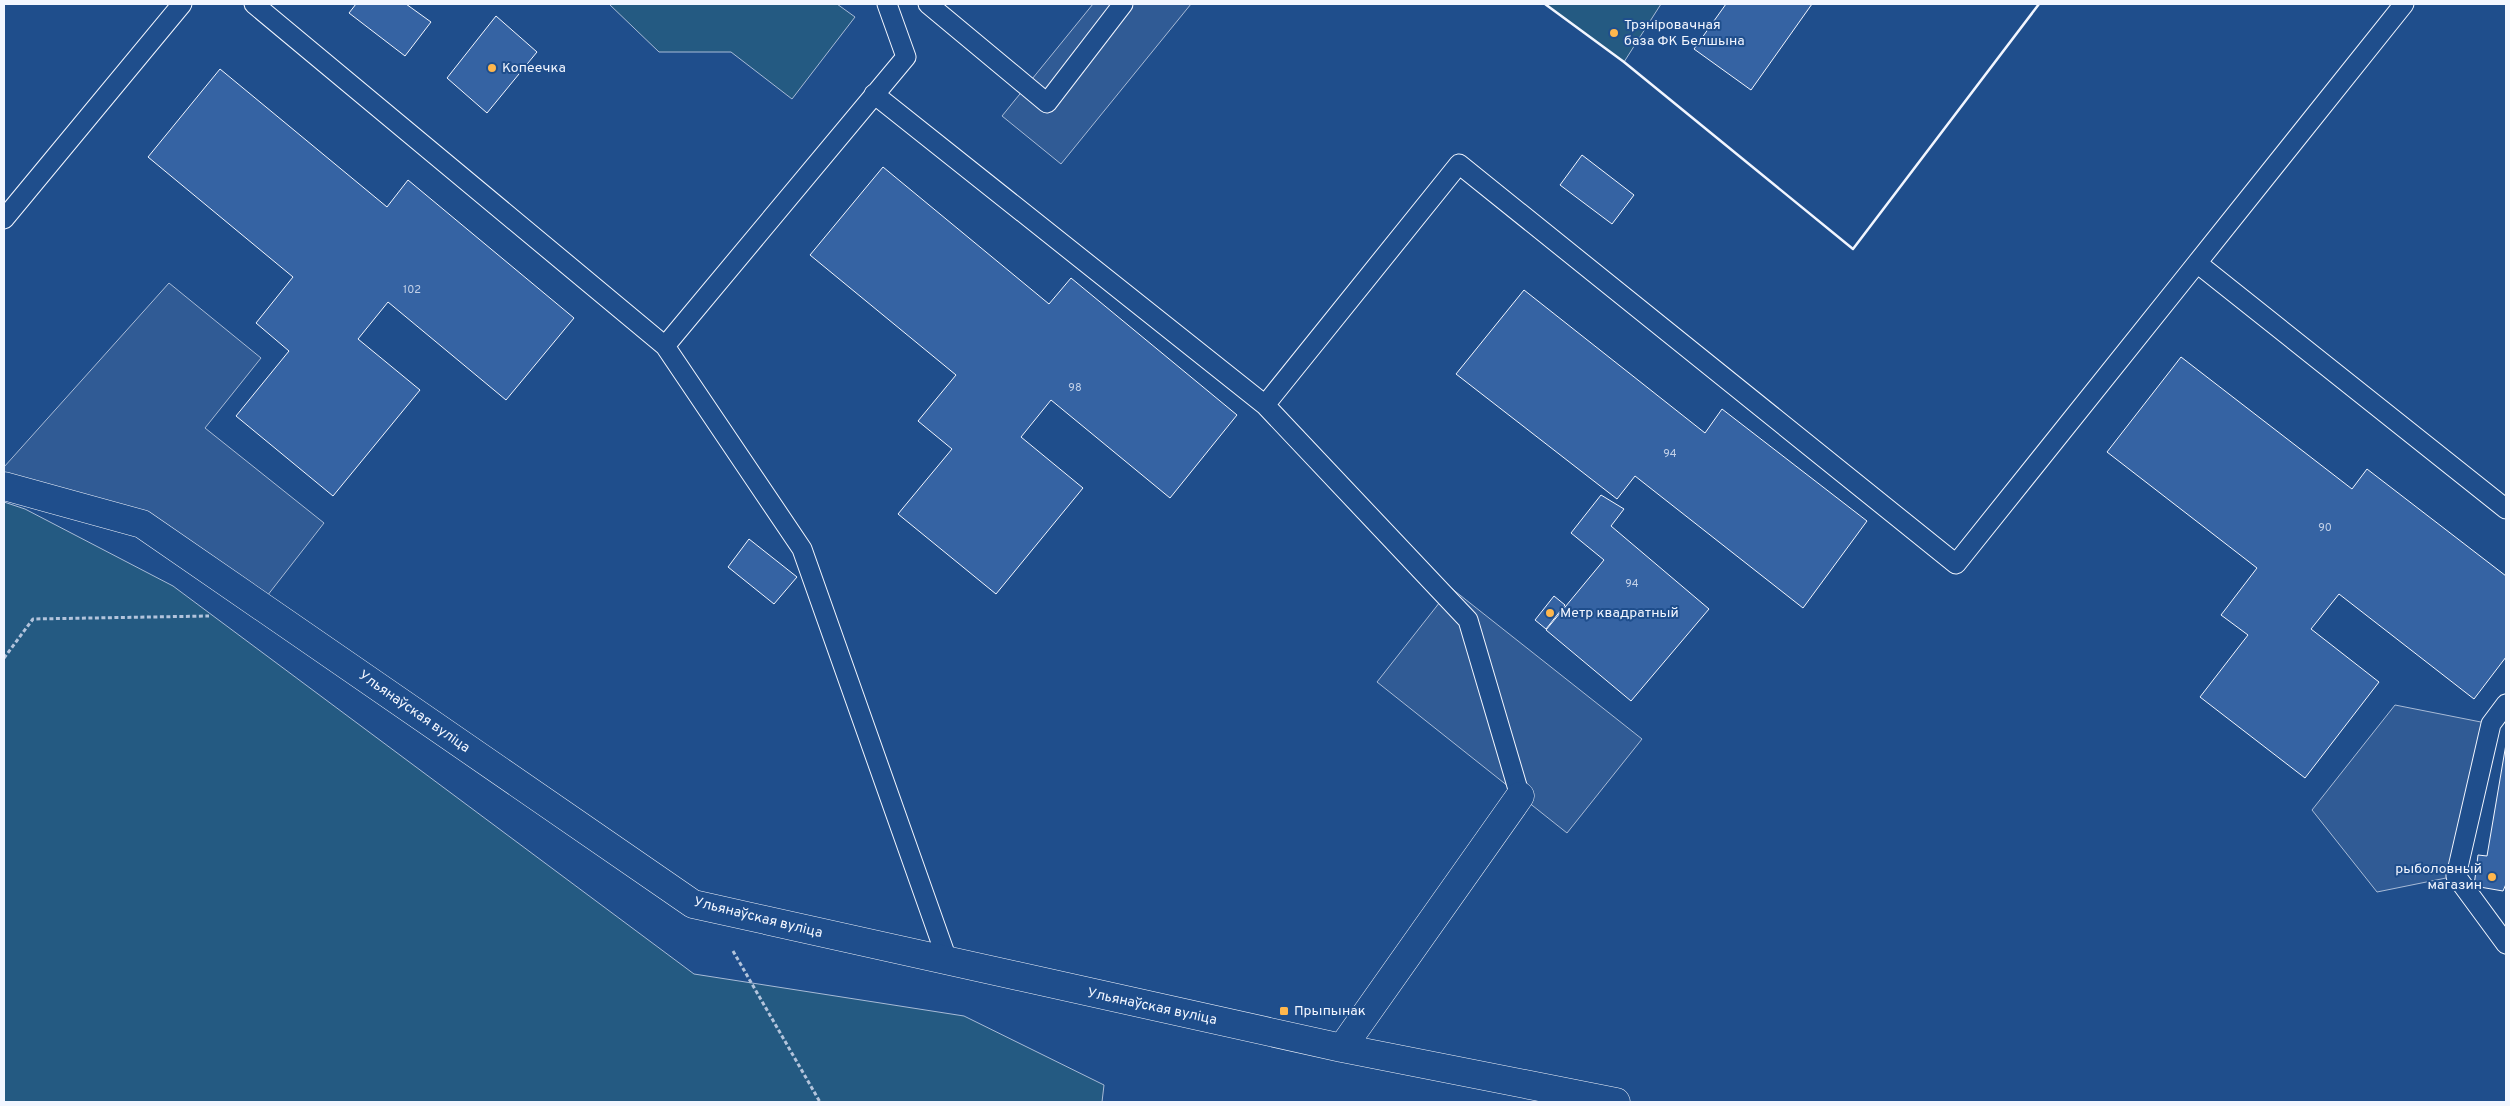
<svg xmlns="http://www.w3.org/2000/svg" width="2510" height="1106" font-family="Overpass,sans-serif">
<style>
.green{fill:#245a82;stroke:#a8bbd7}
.parking{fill:#305b95;stroke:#a8bbd7}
.building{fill:#3563a3;stroke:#f2f6ff}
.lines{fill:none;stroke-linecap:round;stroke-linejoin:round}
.service-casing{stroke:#f2f6ff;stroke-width:21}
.minor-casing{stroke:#f2f6ff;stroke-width:29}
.path{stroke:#b3c4dc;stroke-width:3;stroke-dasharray:4 2.5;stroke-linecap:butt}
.service{stroke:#1f4e8c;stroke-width:19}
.minor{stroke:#1f4e8c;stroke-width:28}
.wall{stroke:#f2f6ff;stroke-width:2.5}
.poi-dot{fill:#ffb74d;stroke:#1f4e8c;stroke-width:2}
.labels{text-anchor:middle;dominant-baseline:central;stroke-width:4;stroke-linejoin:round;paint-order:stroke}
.number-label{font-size:11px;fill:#c3d1e8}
.poi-label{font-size:14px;fill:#f2f6ff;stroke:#1f4e8c;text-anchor:start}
.street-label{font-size:14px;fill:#f2f6ff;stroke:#1f4e8c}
</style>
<rect width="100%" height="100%" fill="#1f4e8c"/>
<!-- green -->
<path class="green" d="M609,4H837L855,17L792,99L731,52H659Z
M1545,4H1661L1624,62Z
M4,502L25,509L173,586L694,974L964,1016L1104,1085L1102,1102H4Z"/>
<!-- parking -->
<path class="parking" d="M1093,4H1191L1061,164L1002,116Z
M169,283L261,358L205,428L324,523L260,605L142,524L4,486V467Z
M1451,588L1642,739L1567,833L1377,682Z
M2395,705L2491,724L2456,876L2377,892L2312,810Z"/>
<!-- building -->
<path class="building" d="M356,4H406L431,22L405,56L349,13Z
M1726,4H1812L1751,90L1694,49Z
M496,16L537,52L487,113L447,78Z
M220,69L387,207L408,180L574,318L506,400L388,302L358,339L420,390L333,496L236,416L289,351L256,323L293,277L148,157Z
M1582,155L1634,195L1612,224L1560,185Z
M883,167L1049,304L1071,278L1237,415L1170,498L1051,400L1021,437L1083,488L996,594L898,514L952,449L918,421L956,375L810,255Z
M1524,290L1705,433L1722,409L1867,521L1803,608L1635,476L1617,499L1456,374Z
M2181,357L2352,489L2367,469L2506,576V657L2474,699L2339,594L2311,629L2379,682L2305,778L2200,697L2248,635L2221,615L2257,568L2107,452Z
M1601,495L1624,509L1611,526L1709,609L1631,701L1546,630L1604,560L1571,533Z
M749,539L797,577L774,604L728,567Z
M1554,596L1565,605L1546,629L1535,620Z
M2506,744V884L2503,891L2474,886L2478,855L2487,856Z"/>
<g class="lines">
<defs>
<path id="service" d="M254,4L665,346
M887,4L906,57L665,346L802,549L948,962
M928,4L1047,103L1123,4
M2404,4L2197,263L2506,509
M874,94L1265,405L1459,164L1956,564L2197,263
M4,219L182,4
M1265,405L1468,620L1520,796
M2506,704L2491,724L2456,876L2506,944"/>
<path id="minor" d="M4,486L142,524L693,904L1342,1048L1616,1102
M1342,1048L1520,796"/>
</defs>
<!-- service casing -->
<use href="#service" class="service-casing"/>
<!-- minor casing -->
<use href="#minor" class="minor-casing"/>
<!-- path -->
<path class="path" d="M4,658L33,619L209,616
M733,951L820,1102"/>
<!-- service -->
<use href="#service" class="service"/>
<!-- minor -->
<use href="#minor" class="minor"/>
<!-- wall -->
<path class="wall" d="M1545,4L1624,62L1853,249L2039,4"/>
</g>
<!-- markers -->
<g class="poi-dot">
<circle cx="1614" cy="33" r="5"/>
<circle cx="492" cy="68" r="5"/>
<circle cx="1550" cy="613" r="5"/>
<circle cx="2492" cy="877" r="5"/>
<rect x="1279" y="1006" width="10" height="10" rx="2.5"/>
</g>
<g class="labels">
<!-- number labels -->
<g class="number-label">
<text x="412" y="290">102</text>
<text x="1075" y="388">98</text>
<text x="1670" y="454">94</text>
<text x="2325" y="528">90</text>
<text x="1632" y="584">94</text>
</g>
<!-- poi labels -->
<g class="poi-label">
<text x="1624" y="25">Трэніровачная<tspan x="1624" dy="16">база ФК Белшына</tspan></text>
<text x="502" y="68">Копеечка</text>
<text x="1560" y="613">Метр квадратный</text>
<text x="2482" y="869" text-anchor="end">рыболовный<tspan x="2482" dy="16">магазин</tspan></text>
<text x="1294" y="1011">Прыпынак</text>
</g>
<!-- street labels -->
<g class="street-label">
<text transform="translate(414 712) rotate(35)">Ульянаўская вуліца</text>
<text transform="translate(758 918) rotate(14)">Ульянаўская вуліца</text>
<text transform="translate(1152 1007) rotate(12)">Ульянаўская вуліца</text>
</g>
</g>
<!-- border -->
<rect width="2510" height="1106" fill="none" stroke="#f2f6ff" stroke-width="10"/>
</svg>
